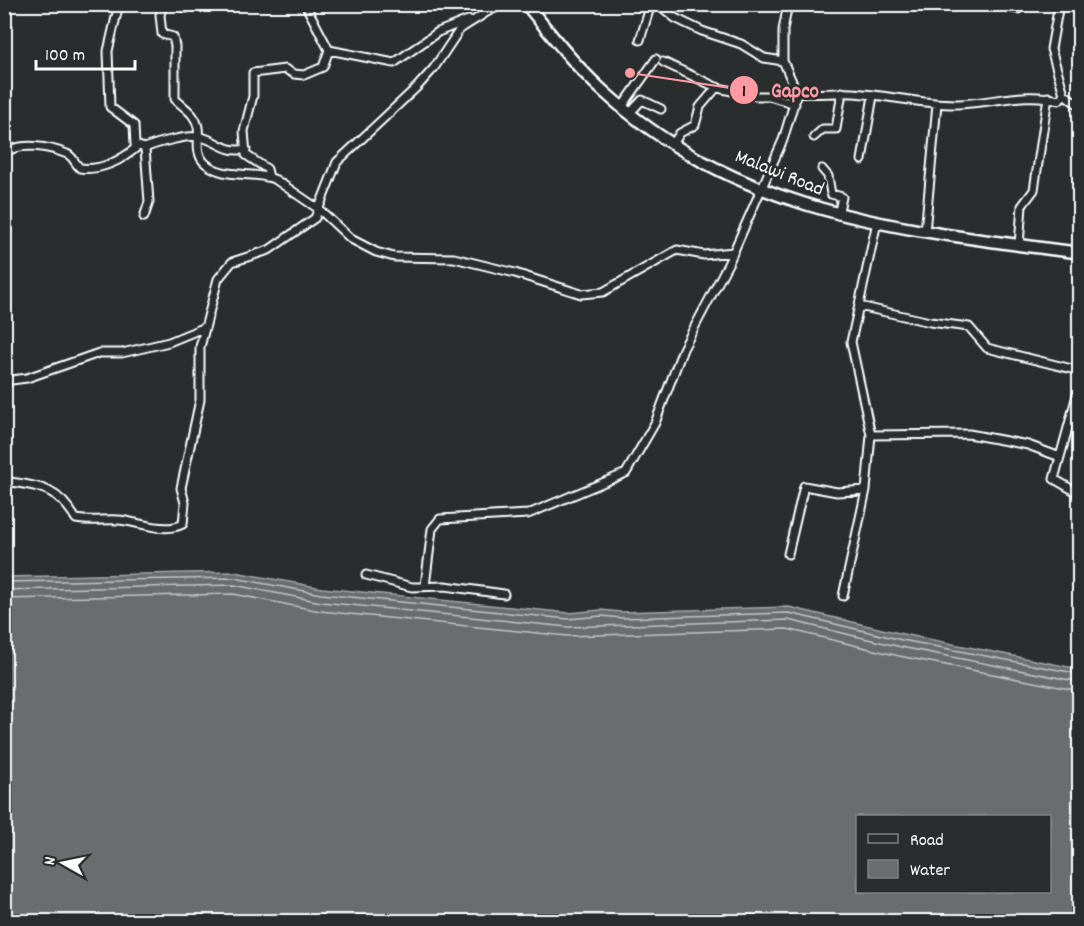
<svg xmlns="http://www.w3.org/2000/svg" width="1084" height="926" font-family="Dekko,sans-serif">
<style>
.water{fill:#6a6c6d;stroke:#a6a7a7;stroke-width:1.5;fill-rule:evenodd}
.lines{fill:none;stroke-linecap:round;stroke-linejoin:round}
.shore{stroke:#c3c4c5;stroke-width:1.5}
.street-casing{stroke:#fff;stroke-width:11}
.primary-casing{stroke:#fff;stroke-width:15}
.street{stroke:#2a2d2e;stroke-width:7}
.primary{stroke:#2a2d2e;stroke-width:10}
.labels{text-anchor:middle;dominant-baseline:central;stroke-width:5;stroke-linejoin:round;paint-order:stroke}
.street-label{font-size:20px;fill:#fff;stroke:#2a2d2e}
.leader{fill:none;stroke:#ff9aa2;stroke-width:2}
.callout-dot{fill:#ff9aa2;stroke:#2a2d2e;stroke-width:2}
.mark-label{font-size:18px;text-anchor:middle;font-weight:bold;fill:#111}
.callout-label{font-size:21px;text-anchor:middle;font-weight:bold;fill:#ff9aa2;stroke:#2a2d2e;stroke-width:5;stroke-linejoin:round;paint-order:stroke}
</style>
<rect width="100%" height="100%" fill="#2a2d2e"/>
<filter id="ink" filterUnits="userSpaceOnUse"><feTurbulence type="fractalNoise" baseFrequency=".0167" numOctaves="2"/><feDisplacementMap in="SourceGraphic" scale="12" xChannelSelector="R" yChannelSelector="G"/><feConvolveMatrix kernelMatrix="1 2 1 2 8 2 1 2 1" color-interpolation-filters="sRGB"/></filter>
<g filter="url(#ink)">
<!-- water -->
<path class="water" d="M235,572L322,588L569,613L601,610L621,612L789,607L903,634L1079,669V921H5V577ZM858,816H1050V892H858Z"/>
<g class="lines">
<!-- shore -->
<path class="shore" d="M4,582L234,578L321,594L568,619L601,616L622,618L789,613L902,640L1080,674
M4,590L234,585L321,602L568,627L788,620L901,647L1080,682
M4,599L233,594L320,611L567,636L787,629L899,656L1080,691"/>
<defs>
<path id="street" d="M119,4L108,51L110,107L134,125L135,145L145,148L149,202L144,217
M163,4L160,15L162,34L173,37L175,46V99C184,108 195,113 198,127C200,138 194,153 205,163C224,180 254,170 276,180L320,210L351,239L376,252L394,257L454,258L515,273L581,294L603,292L677,250L704,255L733,252
M175,4L186,8L189,4
M305,4L329,50L394,63L438,32L468,20
M658,4L675,18L702,31L741,44L764,58L783,61
M829,4H841
M992,4L1018,9L1020,4
M1059,4L1051,49L1064,94
M481,15L503,4
M640,40L651,4
M663,62L718,88L756,96H769L795,104
M797,93C816,95 834,92 853,93C888,95 923,105 959,104C993,103 1025,91 1059,100L1064,94L1080,106
M622,107L656,59
M630,113L642,100L661,109
M814,137L823,129H836L842,92
M673,144L680,133L695,125L700,107L717,87
M145,148C156,143 190,134 201,137C218,141 227,154 246,149
M4,153C21,141 50,147 67,154C73,156 75,164 80,168C101,171 122,160 137,147
M862,160L873,96
M822,169L828,176L831,194L842,197L838,215
M269,177L267,169L246,155L244,131L253,96V73L285,69L294,74L304,75L323,67L329,50
M925,232L937,104
M1019,245L1022,206L1034,190L1048,97
M859,306L930,322L969,327L987,348L1080,371
M4,381L27,378L99,353H122L169,342L203,328
M871,435L969,434L1028,445L1060,457L1054,479L1080,494
M1060,457L1080,384
M4,491L10,482C43,486 59,490 76,519C91,522 104,519 118,520C137,521 164,534 183,524L185,503L181,488L200,400V347L218,279L232,262L269,250L315,218L337,162L417,87L434,68L460,29L484,14
M788,554L804,486L837,492L866,490
M366,575L412,587L445,586L504,594
M425,586L432,529L440,519L528,514L626,473L655,423L683,349L729,262L783,140L797,93L783,61V30L788,4
M843,596L866,490L871,435L851,342L877,222"/>
<path id="primary" d="M526,4C551,34 573,64 602,90C741,217 902,229 1080,253"/>
</defs>
<!-- street casing -->
<use href="#street" class="street-casing"/>
<!-- primary casing -->
<use href="#primary" class="primary-casing"/>
<!-- street -->
<use href="#street" class="street"/>
<!-- primary -->
<use href="#primary" class="primary"/>
</g>
</g>
<g class="labels">
<!-- street labels -->
<g class="street-label">
<text transform="translate(779 174) rotate(22)">Malawi Road</text>
</g>
</g>
<!-- callouts -->
<path class="leader" d="M630 73L744 90"/>
<g class="callout-dot">
<circle cx="630" cy="73" r="6"/>
<circle cx="744" cy="90" r="15"/>
</g>
<g class="mark-label">
<text x="744" y="96">1</text>
</g>
<g class="callout-label">
<text x="795" y="97">Gapco</text>
</g>
<!-- margin -->
<rect width="1084" height="926" fill="none" stroke="#2a2d2e" stroke-width="24"/>
<rect x="12" y="12" width="1060" height="902" fill="none" stroke="#fff" stroke-width="2" filter="url(#ink)"/>
<!-- legend -->
<rect x="856" y="815" width="195" height="78" fill="#2a2d2e" stroke="#7f8182" stroke-width="1.5"/>
<rect x="868" y="834" width="30" height="9" fill="#2a2d2e" stroke="#7f8182" stroke-width="1.5"/>
<text x="910" y="845" font-size="18" fill="#ffffff">Road</text>
<rect x="868" y="860" width="30" height="18" fill="#6a6c6d" stroke="#7f8182" stroke-width="1.5"/>
<text x="910" y="875" font-size="18" fill="#ffffff">Water</text>
<!-- north arrow -->
<g transform="translate(63 863) rotate(279)" stroke="#2a2d2e" stroke-width="4.5" paint-order="stroke">
<path d="M0-4.5L10 22L0 15L-10 22Z" fill="#ffffff"/>
<text y="-9" font-size="16" font-weight="bold" text-anchor="middle" fill="#ffffff">N</text>
</g>
<!-- scale -->
<path d="M36 60v9h99v-9" fill="none" stroke="#ffffff" stroke-width="3"/>
<text x="45" y="60" font-size="18" fill="#ffffff" stroke="#2a2d2e" stroke-width="4.5" paint-order="stroke">100 m</text>
</svg>
